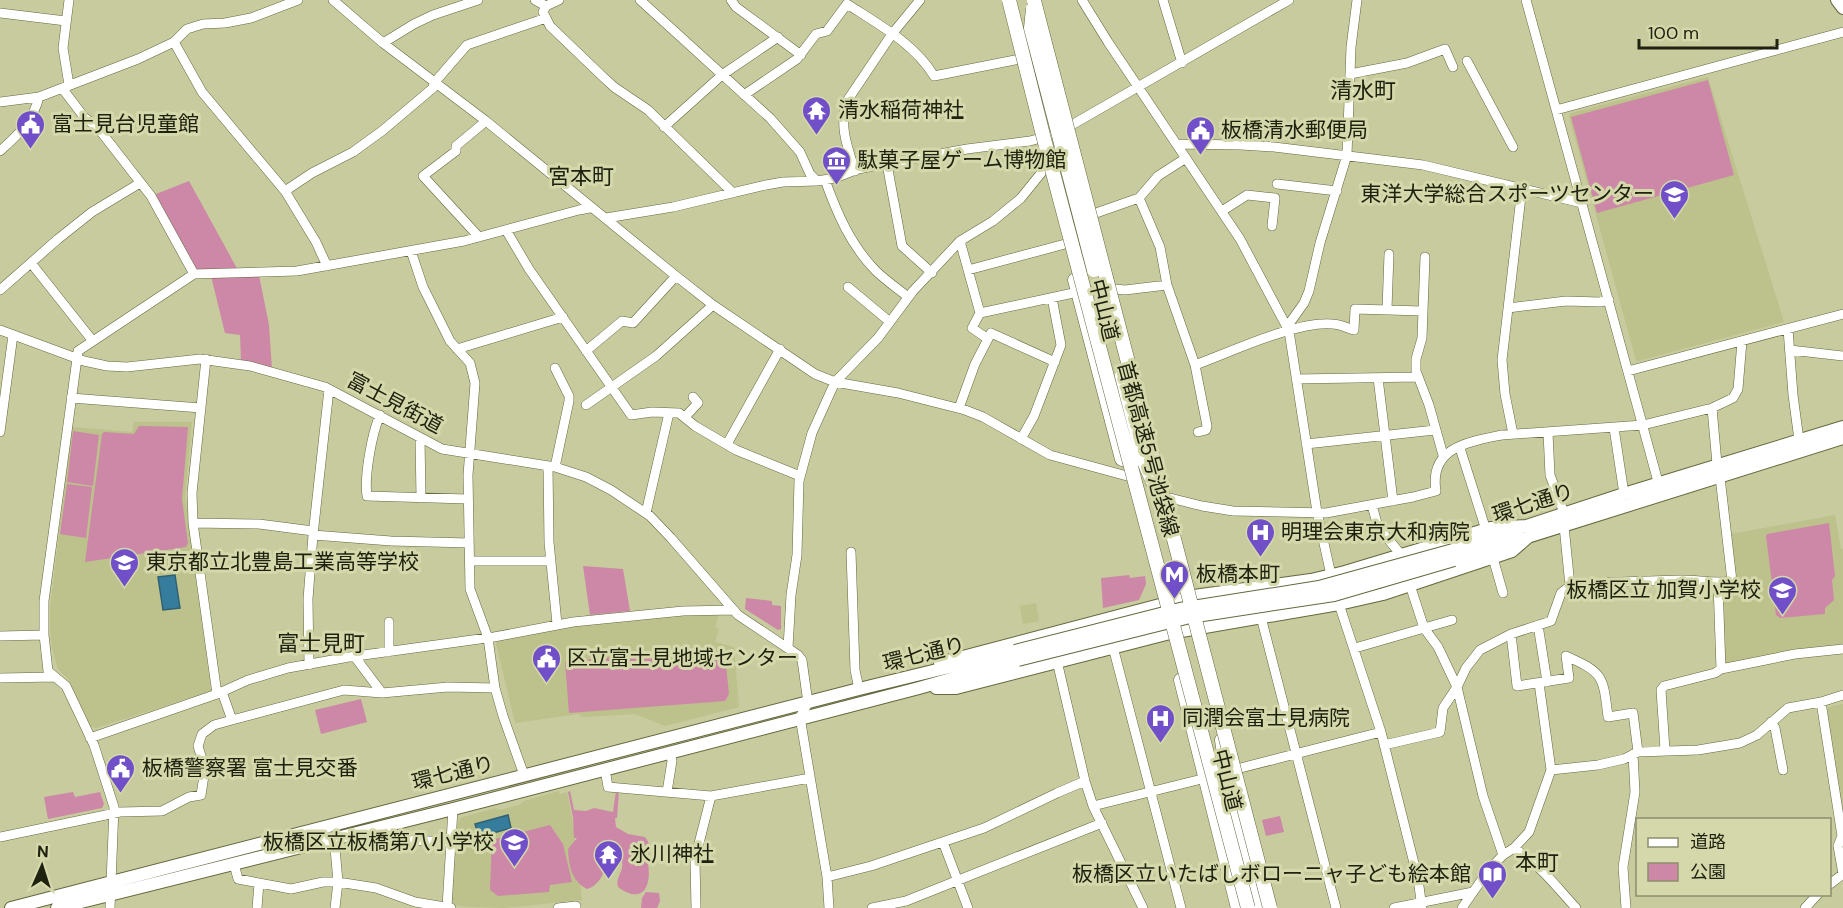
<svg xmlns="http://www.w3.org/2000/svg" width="1843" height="908" font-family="'DM Sans','Noto Sans JP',sans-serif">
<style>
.built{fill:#bdc18c}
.green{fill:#cc88a6}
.water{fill:#357c9d;stroke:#2f6173;stroke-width:1.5}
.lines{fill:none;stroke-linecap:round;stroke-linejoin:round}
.minor-casing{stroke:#65683e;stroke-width:10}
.major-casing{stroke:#65683e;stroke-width:14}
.highway-casing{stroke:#65683e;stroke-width:15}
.minor{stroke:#fff;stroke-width:9}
.major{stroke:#fff;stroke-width:12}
.highway{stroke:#fff;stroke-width:14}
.major-bridge-casing{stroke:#65683e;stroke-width:14;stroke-linecap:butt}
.highway-bridge-casing{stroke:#65683e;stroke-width:15;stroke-linecap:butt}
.major-bridge{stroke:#fff;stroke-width:12}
.highway-bridge{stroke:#fff;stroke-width:14}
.labels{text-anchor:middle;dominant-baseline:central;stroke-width:6;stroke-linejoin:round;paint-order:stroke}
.poi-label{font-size:21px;fill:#202210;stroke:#d4d8aa;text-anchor:start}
.street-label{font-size:21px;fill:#202210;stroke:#d4d8aa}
.neighbourhood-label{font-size:22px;fill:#202210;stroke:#d4d8aa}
</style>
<rect width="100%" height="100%" fill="#c7cb9d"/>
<!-- built -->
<path class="built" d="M1708,77L1784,322L1638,361L1636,360L1569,117L1571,113Z
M134,422H192L185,498L211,691L96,728L89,726L68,679L58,669L52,648L50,629V608L72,427L132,432Z
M1835,515L1841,549H1843V645L1727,665L1724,664L1720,586L1737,583L1731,534Z
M1036,603L1039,621L1023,624L1020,606Z
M677,614H719L715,627L719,629L715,642L734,647L739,707L665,726L635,714L583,717L578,714L515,723L496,643L498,641L558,628Z
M1843,704V810L1827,710L1829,707Z
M559,791L560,794L567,792L572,817L582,900L504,908L469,907L454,905L451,897L456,828L460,818L496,808L500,810L519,805L524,801Z"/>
<!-- green -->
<path class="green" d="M1708,80L1734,175L1597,213L1571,117Z
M189,181L239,272L194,274L151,196Z
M259,275L269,325L272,369L241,361L240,335L225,333L211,276Z
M139,426L188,427L182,499L188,543L186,547L85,562L102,434L104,432L134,434Z
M73,431L99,435L93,486L67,482Z
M67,484L92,487L86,538L60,534Z
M1829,523L1835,576L1832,580L1834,600L1825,608V614L1780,618L1776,615L1766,536L1767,534Z
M583,566L623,569L630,611L590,615Z
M1129,575L1130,578L1145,576L1146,584L1139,600L1103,608L1101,578Z
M746,598L772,601V605L781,606V629L778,630L745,609Z
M663,652L670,659L725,655L729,694L725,701L569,713L565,662Z
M361,699L367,722L321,734L315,710Z
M570,791L574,810L586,811L594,808L613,812L616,791H619L617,818H615L616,827L628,834L645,837C653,847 647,853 648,864C652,887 642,905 618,887C615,877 624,872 622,862H606C605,874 598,886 587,889C571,880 569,866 568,849L577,838H574L573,817L568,792Z
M73,792L75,797L100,792L104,804L102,808L48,819L44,797Z
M1280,816L1284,832L1266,836L1262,820Z
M550,825L563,844L572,882L550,885L549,892L498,896L490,890L492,840Z
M646,892L659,893L660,901L657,908H641L642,898Z"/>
<!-- water -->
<path class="water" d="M175,575L180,608L163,610L158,577Z
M508,815L511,828L479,837L475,824Z"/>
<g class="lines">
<defs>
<path id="minor" d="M333,0L383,43L486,121L676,276L713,305L815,374L835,382L898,393L965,410L983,417L1050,455L1127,476
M535,0L546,6
M559,0L546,6L543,12L550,26L600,74L614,87L648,110L733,193
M640,0L770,118L800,152L810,174L817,181
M731,0L736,7L801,55
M1082,0L1108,42L1240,239L1289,331L1317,512L1331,575
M1163,0L1182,63
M1526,0L1660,489
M0,13L66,21
M174,42L202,92L285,191L316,242L327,266
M383,43L414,24L433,15L478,0
M1467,61L1513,147
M1350,74L1407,63L1445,49L1453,67
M69,85L63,48L69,0
M62,88L84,117L98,128L151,196L194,274
M744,95L797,59L816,34L827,31L847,4C878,24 915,44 934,76L1020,59
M0,102L39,97L138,59L174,42L187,29L203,24L225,23L251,18L298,0
M1556,110L1843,32
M664,127L722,75L778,37
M1063,130L1289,0
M1177,144L1241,145L1274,147L1423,165L1582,203
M0,151C18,135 33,121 39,97
M1186,158L1158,176L1139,198L1160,247L1167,285L1195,365C1231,352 1296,321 1332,324C1340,324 1347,328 1354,330L1355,309L1422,311
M887,164L902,246L932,273
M855,171C847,146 839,126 847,101L892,34L920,0
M825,180C837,213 850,244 875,270C885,280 897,288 908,297
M1277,184L1337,191
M285,191L312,173L353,152L382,131L433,88L434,83L467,45L546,18
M1222,211L1247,195L1275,198L1272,226
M1096,213L1139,198
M606,218L673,207L766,185L783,182L817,181L835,178L858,169L967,149L1030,141L1048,136
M506,230L529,269L631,415L652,412L679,413L695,426L736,450L800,476
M479,237L423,176L456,151V146L486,121
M960,241L980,313L972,328L988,339
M411,251L423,287L450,341L470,363L475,383L468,475L470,589L488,638L495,688L503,716L524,775
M1425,257L1422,338L1416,359V371L1429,405L1443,455
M31,263L92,340
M968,270L1065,244
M848,287L890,322
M1115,289L1125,290L1167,285
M0,290L58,239L92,212L140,183
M1508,308L1566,301L1600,302L1609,300
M1387,309L1389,254
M980,313L1078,292
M1788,329L1793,395L1799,440
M0,330L84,361L107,366L127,367L200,359L250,366L325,387L442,449L555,467L586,477L611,490L650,516L671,538L738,615L798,655L802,660L808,703L800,717L827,877L829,908
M1289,331V324L1304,303L1309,291L1320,243L1347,155L1351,47L1357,0
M457,349L563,317
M1790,350L1843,356
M586,351L622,321L633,323L676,276
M206,359L192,493L193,523L217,694
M1195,365L1207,426L1206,430L1198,432
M555,368L569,396V401L555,467
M1628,371L1843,314
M1378,378L1393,501
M1296,379L1417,377
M329,389L313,535L391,541L469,543
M71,398L201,408
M586,405L656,356L713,305
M959,408L975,364L991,333L1055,362
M1712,408L1717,464
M380,415C372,433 364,476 367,496L467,499
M685,417L698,403L693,397
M1614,428L1624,494
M0,432L13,335
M1548,433L1550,475L1564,513
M1513,434L1505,394L1502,360L1522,188
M420,438L421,498
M1021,439L1034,416L1061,345L1052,298
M727,444L780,349
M1306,444L1435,430
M1460,448L1486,530
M548,466L549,542L557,624
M1170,498L1202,506L1233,511L1326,513L1413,497L1436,491C1429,448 1467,442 1502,435L1643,425L1712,408L1733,398L1738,389L1742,341
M1372,505L1378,527L1398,551L1400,556
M646,513L669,413
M193,523L259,524L313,531
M851,552L855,670L859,689
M1493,558L1503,593
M470,561H551
M1718,583L1721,669
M1410,585L1424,628L1438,647L1457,687L1483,796L1503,855
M1570,586L1578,584C1612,582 1646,581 1681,580C1699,580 1715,584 1732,581L1720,477
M1339,604L1381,732L1418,879L1422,908
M1261,617L1336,908
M389,622V652
M1538,625L1547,682
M1511,634L1517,686L1569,678L1566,656C1604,673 1603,676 1608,717L1633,713L1638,752
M0,636L44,635
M1113,647L1181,908
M788,648L791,595L797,555L799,481L812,433L835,382L878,338L913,291L960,241L993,221L1021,198L1046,167
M1355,648L1452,620
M355,657L382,693
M1057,661L1085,781L1093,806L1143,908
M309,665L308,599L313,535
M0,678L55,677
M222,692L232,720L344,690L382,693L448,687L495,688
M1821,702L1842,836L1838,846L1843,874
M1771,722L1775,728L1783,770
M90,738L217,694L248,680L288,668L349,657L494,637L573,622L683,611L734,610
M1384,745L1440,732L1443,708L1457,687L1466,668L1480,650L1511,634L1551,621L1561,593L1570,586L1564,526
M1665,750L1661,690L1664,686L1715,673L1721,669L1795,654L1843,649
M605,769L608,787L711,796L810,778
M1551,770L1598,765L1624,759L1638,752L1698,750L1740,743L1757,735L1788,708L1821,702L1843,695
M1229,771L1381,732
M667,792L672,761L670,752
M1093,806L1210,777
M382,826L386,839L451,842
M0,837L120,812L162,811L189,797L201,795L205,769L198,746L202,734L214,725L232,720
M334,837L338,882L335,908
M943,842L968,908
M1514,848C1542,867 1554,884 1576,908
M234,864L238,879L291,889L323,882H338L376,888L415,902L451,908
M827,877L871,866L984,828L1057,793L1085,781
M1830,884L1843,874
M447,907L453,809
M110,908L114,807L94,745L66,686L48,671L44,635V601L78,351L194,274L297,271L464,241L579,210L590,208
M257,908L259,883
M558,908L576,906V908
M696,908L695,859L711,796
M872,908L906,901L1102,823
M1394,908L1473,892
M1462,908L1487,872L1503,855L1514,848L1529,832L1551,770L1539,683
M1626,908L1623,867L1635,792L1633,754
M1805,908L1818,894"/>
<path id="major" d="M1837,0L1843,8
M1453,550L1624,494L1843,427
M1454,560L1843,438
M940,663L1194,596L1311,580L1345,572L1491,528L1526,526
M936,688H956L1170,633L1339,604L1383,594L1512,551L1527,538
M11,908L859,689L1015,651
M57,908L453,809L919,688L1018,660"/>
<path id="highway" d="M1075,280L1122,459
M1144,462L1158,493
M1181,680L1238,908
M1222,740L1233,814L1258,908"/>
</defs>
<!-- minor casing -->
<use href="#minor" class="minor-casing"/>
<!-- major casing -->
<use href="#major" class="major-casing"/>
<!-- highway casing -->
<use href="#highway" class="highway-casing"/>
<!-- minor -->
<use href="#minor" class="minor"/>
<!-- major -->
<use href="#major" class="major"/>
<!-- highway -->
<use href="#highway" class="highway"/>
<defs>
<path id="major-bridge" d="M1015,651L1180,609L1319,587L1453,550
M1018,660L1190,617L1334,595L1454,560"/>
<path id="highway-bridge" d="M1009,0L1044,139L1248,908
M1034,1L1270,908
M1033,9L1031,28L1094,270
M1122,376L1144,462"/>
</defs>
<!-- major-bridge casing -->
<use href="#major-bridge" class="major-bridge-casing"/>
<!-- highway-bridge casing -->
<use href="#highway-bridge" class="highway-bridge-casing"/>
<!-- major-bridge -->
<use href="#major-bridge" class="major-bridge"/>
<!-- highway-bridge -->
<use href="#highway-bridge" class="highway-bridge"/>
</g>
<!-- icons -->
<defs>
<symbol id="temple-pin" viewBox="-11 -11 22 30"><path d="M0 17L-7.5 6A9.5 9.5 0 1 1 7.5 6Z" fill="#704fc8" stroke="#d4d8aa"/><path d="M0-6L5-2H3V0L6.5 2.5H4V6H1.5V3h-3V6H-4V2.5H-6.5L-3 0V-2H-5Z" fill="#fff"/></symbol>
<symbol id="civic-pin" viewBox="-11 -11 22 30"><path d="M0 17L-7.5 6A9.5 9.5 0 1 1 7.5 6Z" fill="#704fc8" stroke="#d4d8aa"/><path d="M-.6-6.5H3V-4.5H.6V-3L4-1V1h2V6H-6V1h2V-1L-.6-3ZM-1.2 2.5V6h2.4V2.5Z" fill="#fff"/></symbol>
<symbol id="museum-pin" viewBox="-11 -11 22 30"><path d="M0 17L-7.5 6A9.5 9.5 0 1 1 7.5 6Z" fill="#704fc8" stroke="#d4d8aa"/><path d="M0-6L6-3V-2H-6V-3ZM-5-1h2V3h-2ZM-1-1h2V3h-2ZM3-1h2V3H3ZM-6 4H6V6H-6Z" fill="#fff"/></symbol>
<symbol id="university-pin" viewBox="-11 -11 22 30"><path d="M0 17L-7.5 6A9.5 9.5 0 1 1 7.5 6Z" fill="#704fc8" stroke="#d4d8aa"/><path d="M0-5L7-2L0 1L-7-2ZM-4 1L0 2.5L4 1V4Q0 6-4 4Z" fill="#fff"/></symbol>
<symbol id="hospital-pin" viewBox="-11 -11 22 30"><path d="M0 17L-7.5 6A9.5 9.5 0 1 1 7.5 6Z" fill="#704fc8" stroke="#d4d8aa"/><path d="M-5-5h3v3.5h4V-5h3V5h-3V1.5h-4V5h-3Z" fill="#fff"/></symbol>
<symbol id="school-pin" viewBox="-11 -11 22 30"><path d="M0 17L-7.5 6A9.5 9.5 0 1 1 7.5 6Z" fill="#704fc8" stroke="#d4d8aa"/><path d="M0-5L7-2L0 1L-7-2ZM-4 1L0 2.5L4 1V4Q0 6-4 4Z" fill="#fff"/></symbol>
<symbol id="metro-pin" viewBox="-11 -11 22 30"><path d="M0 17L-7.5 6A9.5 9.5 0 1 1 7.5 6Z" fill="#704fc8" stroke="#d4d8aa"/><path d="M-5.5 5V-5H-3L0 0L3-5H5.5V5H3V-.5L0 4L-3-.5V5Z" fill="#fff"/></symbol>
<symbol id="library-pin" viewBox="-11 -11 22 30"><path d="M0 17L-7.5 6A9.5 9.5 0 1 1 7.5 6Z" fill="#704fc8" stroke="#d4d8aa"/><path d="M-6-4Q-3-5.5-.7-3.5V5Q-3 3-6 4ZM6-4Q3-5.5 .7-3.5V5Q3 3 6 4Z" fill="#fff"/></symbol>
</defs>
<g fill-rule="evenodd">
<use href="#temple-pin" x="800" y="94" width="33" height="45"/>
<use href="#civic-pin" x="14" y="108" width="33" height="45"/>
<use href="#civic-pin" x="1184" y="114" width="33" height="45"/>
<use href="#museum-pin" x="820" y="144" width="33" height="45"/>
<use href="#university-pin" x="1658" y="178" width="33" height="45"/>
<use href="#hospital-pin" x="1244" y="516" width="33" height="45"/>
<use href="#school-pin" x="108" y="546" width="33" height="45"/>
<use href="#metro-pin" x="1158" y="558" width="33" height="45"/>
<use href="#school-pin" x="1766" y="574" width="33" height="45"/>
<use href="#civic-pin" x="530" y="642" width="33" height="45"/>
<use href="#hospital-pin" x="1144" y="702" width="33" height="45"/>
<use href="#civic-pin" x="104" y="752" width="33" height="45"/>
<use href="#school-pin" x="498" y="826" width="33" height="45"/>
<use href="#temple-pin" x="592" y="838" width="33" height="45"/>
<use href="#library-pin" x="1476" y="858" width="33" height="45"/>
</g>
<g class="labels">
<!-- poi labels -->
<g class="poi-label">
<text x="838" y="110">清水稲荷神社</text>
<text x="52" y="124">富士見台児童館</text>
<text x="1221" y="130">板橋清水郵便局</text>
<text x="857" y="160">駄菓子屋ゲーム博物館</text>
<text x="1654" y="194" text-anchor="end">東洋大学総合スポーツセンター</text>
<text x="1281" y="532">明理会東京大和病院</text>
<text x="146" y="562">東京都立北豊島工業高等学校</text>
<text x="1196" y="574">板橋本町</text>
<text x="1761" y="590" text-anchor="end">板橋区立 加賀小学校</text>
<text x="567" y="658">区立富士見地域センター</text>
<text x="1182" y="718">同潤会富士見病院</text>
<text x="142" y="768">板橋警察署 富士見交番</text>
<text x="494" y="842" text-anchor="end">板橋区立板橋第八小学校</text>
<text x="630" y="854">氷川神社</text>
<text x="1471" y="874" text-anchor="end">板橋区立いたばしボローニャ子ども絵本館</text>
</g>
<!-- street labels -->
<g class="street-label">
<text transform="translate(1104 310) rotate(76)">中山道</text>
<text transform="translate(395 403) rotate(28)">富士見街道</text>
<text transform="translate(1148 449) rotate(75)">首都高速5号池袋線</text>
<text transform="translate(1533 503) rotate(-18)">環七通り</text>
<text transform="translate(924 654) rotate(-14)">環七通り</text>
<text transform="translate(453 773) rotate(-14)">環七通り</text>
<text transform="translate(1227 780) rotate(76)">中山道</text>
</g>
<!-- neighbourhood labels -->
<g class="neighbourhood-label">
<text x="1363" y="90">清水町</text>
<text x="581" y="176">宮本町</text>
<text x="321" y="643">富士見町</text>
<text x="1537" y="862">本町</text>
</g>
</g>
<!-- legend -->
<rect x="1636" y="818" width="195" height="78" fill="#d4d8aa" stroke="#8c8f6c" stroke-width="1.5"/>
<rect x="1648" y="838" width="30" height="9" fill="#ffffff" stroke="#8c8f6c" stroke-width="1.5"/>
<text x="1690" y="848" font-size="18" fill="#202210">道路</text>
<rect x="1648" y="863" width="30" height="18" fill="#cc88a6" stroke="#8c8f6c" stroke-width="1.5"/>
<text x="1690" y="878" font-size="18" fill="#202210">公園</text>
<!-- north arrow -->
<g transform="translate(42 866) rotate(3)" stroke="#d4d8aa" stroke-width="4.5" paint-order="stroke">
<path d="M0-4.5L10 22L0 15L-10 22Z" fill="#202210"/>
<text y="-9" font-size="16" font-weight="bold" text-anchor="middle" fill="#202210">N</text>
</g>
<!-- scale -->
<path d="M1639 39v9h138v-9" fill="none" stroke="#202210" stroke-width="3"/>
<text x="1648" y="39" font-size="18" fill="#202210" stroke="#d4d8aa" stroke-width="4.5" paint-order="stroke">100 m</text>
</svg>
